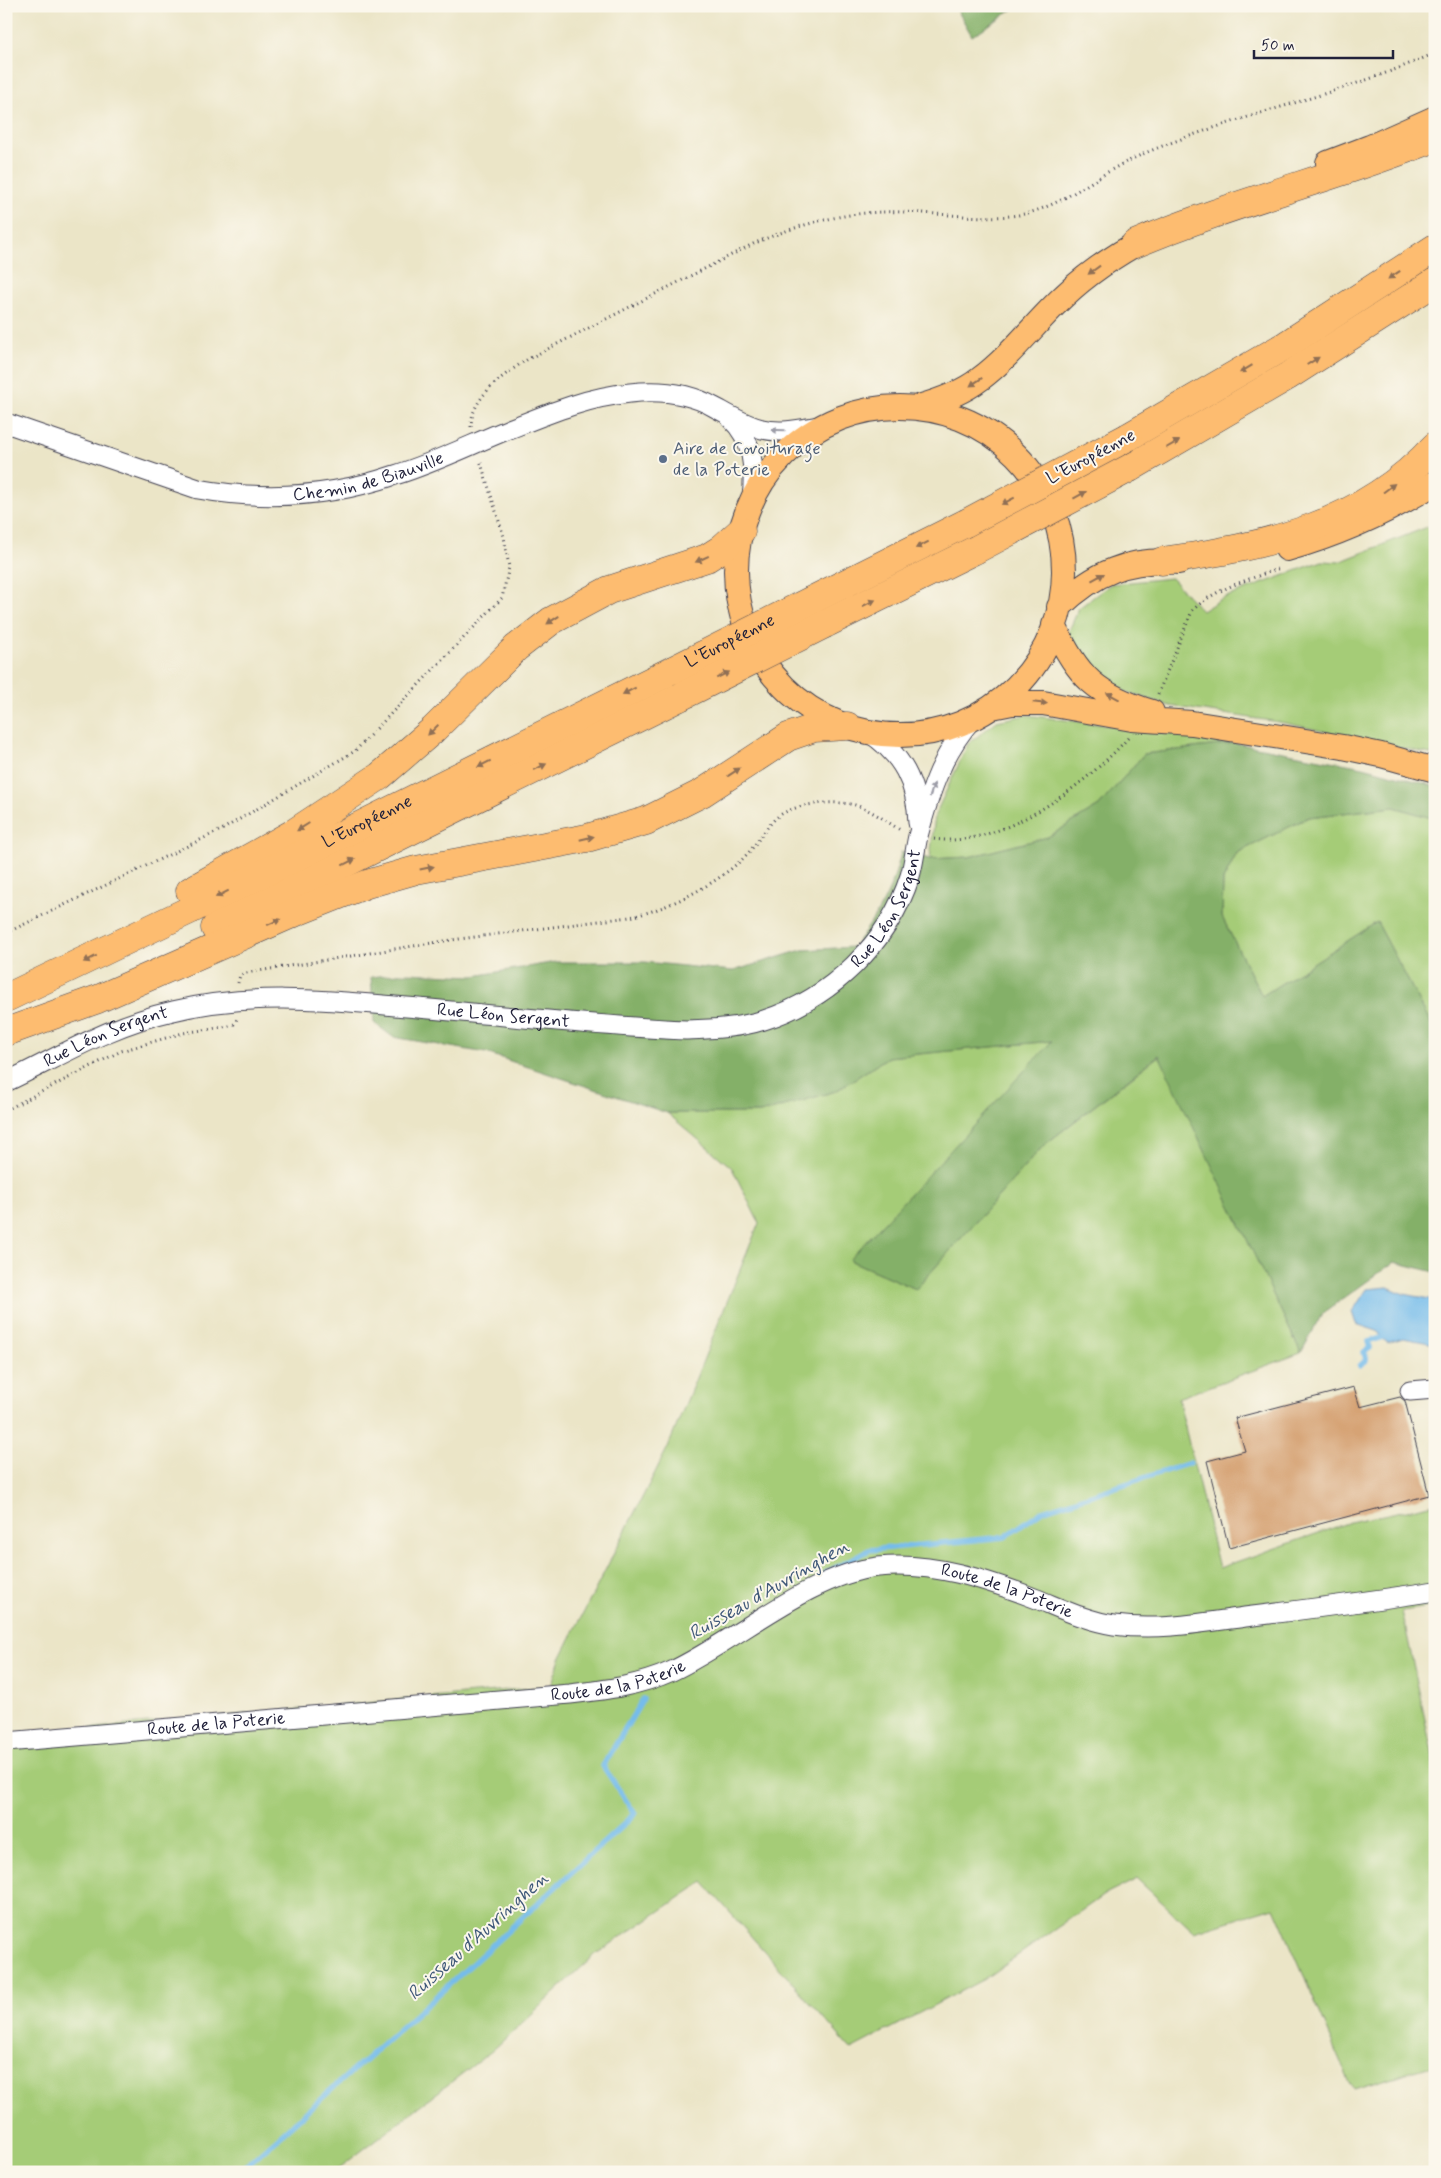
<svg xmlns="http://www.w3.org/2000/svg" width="1441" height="2178" font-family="Mynerve,sans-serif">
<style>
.green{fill:#a5cc77;stroke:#647759}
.forest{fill:#84b068;stroke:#536952}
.water{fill:#74bceb;stroke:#4b6f93}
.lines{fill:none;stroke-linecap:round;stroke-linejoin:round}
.stream{stroke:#74bceb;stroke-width:5.5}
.building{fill:#d6a374}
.minor-casing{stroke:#403f50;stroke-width:21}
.major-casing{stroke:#403f50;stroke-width:26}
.highway-casing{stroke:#403f50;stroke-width:29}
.path{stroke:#403f50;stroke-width:3;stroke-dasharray:1 4;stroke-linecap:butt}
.minor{stroke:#fff;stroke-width:19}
.major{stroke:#fdbc6f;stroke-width:24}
.highway{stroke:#fdbc6f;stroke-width:28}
.highway-bridge-casing{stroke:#403f50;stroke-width:29;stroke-linecap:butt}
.highway-bridge{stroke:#fdbc6f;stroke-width:28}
.oneway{fill:#906f55}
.oneway2{fill:#9c9ca7}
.service-dot{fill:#5c6f8a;stroke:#fbf7ec;stroke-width:2}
.labels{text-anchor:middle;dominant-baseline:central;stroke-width:4;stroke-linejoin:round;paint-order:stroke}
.service-label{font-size:18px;fill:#4e5e75;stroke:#fbf7ec;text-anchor:start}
.street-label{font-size:18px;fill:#22223b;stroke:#fbf7ec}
.water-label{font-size:19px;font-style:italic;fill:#3f5879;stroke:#fbf7ec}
</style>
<rect width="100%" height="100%" fill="#fbf7ec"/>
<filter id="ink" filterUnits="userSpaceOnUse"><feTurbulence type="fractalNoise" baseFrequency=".02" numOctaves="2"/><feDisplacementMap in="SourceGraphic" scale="10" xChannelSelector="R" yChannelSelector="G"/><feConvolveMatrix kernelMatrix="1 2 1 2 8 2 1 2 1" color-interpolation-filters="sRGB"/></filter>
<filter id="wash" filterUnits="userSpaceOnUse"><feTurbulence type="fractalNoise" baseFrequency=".0096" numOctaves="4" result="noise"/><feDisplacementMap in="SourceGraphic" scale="20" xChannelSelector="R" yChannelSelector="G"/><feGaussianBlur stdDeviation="1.12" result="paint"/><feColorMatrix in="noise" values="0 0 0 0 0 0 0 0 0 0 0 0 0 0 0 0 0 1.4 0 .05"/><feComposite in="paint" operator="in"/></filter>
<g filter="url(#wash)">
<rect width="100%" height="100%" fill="#ebe5c7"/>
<!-- green -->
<path class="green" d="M1435,524V755L1285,723L1170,706L1124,691L1089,666L1068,633L1079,608L1111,584L1171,578L1202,611L1221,599L1322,561L1339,562Z
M1026,715L1191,736L1206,741L1235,743L1144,754L1099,806L1048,837L969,857L930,859L935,815L968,744L997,721Z
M1394,807L1435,819V1031L1377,922L1262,996L1222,917L1223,880L1237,853L1309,817Z
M1053,1041L849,1260L916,1289L1043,1146L1160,1055L1301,1353L1178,1398L1219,1568L1350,1522L1435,1504V1606L1402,1611L1435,1767V2065L1353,2089L1274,1907L1194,1932L1137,1879L1101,1897L984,1979L851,2049L703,1882L596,1954L493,2050L334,2172H6V1736L551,1686L560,1659L668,1447L759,1223L732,1168L667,1113H760L836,1091L888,1057Z"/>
<!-- forest -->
<path class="forest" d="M955,6H1018L972,36Z
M1235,743L1363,767L1435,786V819L1394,807L1309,817L1237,853L1223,880L1222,917L1262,996L1377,922L1435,1031V1272L1394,1262L1322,1314L1301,1353L1159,1055L1043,1146L916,1289L849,1260L1052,1041L888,1057L836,1091L760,1113H667L486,1053L393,1037L374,1023L371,977L406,973L474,976L556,962H645L733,971L802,950L853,947C877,917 893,890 901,852L930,859L969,857L1048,837L1099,806L1144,754Z"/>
<!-- water -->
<path class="water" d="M1388,1287L1404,1294L1435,1300V1344L1403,1338L1387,1343L1377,1331L1356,1324L1352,1312L1367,1289Z"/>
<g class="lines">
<!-- stream -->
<path class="stream" d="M1360,1366L1366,1360L1364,1352L1370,1348L1368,1342L1387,1336
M824,1574L869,1550L1005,1537L1042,1511L1190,1463
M239,2172L451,1983L635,1814L603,1766L643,1699"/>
</g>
<g id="blocks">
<!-- building -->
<path class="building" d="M1354,1387L1360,1407L1400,1397L1405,1401L1429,1495L1229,1548L1207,1461L1245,1451L1235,1418Z"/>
</g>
</g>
<g filter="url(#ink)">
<use href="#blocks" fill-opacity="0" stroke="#403f50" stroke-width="1"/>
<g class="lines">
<defs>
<g id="minor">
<path d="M730,418C754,440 755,469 752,500"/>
<path id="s1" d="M6,423L198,489C265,501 331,497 395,475C434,463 470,445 507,430C547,414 587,397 630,393C658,390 689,393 714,407C730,415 745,425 762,429C783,434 805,428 826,425"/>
<path d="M868,732C902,754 917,783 918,823"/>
<path id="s2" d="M6,1082C63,1055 110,1025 173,1011C245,993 321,999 395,1006C492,1014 589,1026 686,1030C712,1029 739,1028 764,1020C830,999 889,943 910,876C914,863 915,849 918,836C930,791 943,751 974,717"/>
<path d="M1410,1391L1435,1389"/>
<path id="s3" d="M6,1742L570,1694C605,1690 639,1686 672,1671C736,1641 808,1575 878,1567C932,1561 987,1580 1037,1599C1062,1609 1087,1621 1114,1625C1158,1631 1202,1623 1245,1617C1309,1609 1372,1601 1435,1591"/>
</g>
<path id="major" d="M1328,163L1370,147L1435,118
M918,407C940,401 962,393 980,379C1011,356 1036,322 1064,296C1090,271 1120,252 1152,235
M736 571a164 164 0 1 1 328 0a164 164 0 1 1-328 0Z
M1287,549C1340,534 1388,512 1435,483
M1059,607C1095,572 1129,558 1179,562
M1054,625C1077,677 1097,695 1152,712
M992,707L1012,703H1043L1132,719L1192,723L1343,747L1381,755L1435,770"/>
<g id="highway">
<path d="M1135,244C1233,202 1336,178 1435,138"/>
<path d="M1128,437L1286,345L1435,248"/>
<path d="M1130,468L1288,376L1435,282"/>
<path d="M1162,561C1267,546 1360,527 1435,446"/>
<path d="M812,600L966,523"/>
<path d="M825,624L975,550"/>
<path d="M190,891L292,834L380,776L433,730L516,648L551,621L609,590L707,558L721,549L741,531"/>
<path d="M215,928L680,697"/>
<path id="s4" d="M6,998L192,909L673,670"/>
<path d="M6,1032L98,999L299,911L367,884L416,870L587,838L646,821L702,793L788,737L814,728L847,726"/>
</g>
</defs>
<!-- minor casing -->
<use href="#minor" class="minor-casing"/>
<!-- major casing -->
<use href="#major" class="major-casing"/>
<!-- highway casing -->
<use href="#highway" class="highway-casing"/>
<!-- path -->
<path class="path" d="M471,427C471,396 505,374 528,359L753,244C801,223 851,210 903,212C939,213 991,221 1024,214C1060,206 1090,181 1122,164C1134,158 1147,152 1160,147C1250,112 1346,93 1435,53
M1158,694L1192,611C1214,588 1252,579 1280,568
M934,839C1001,849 1086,785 1128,738
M6,933L223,829L355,751L502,598L509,567L504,537L480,460
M238,983L240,975L246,973L444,941L630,917C665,910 711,887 738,863C753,851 761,833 775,819C792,803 833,800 855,805C872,810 887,822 902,831
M6,1110L121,1051L183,1033L229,1026L234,1024L237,1019"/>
<!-- minor -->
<use href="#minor" class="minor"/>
<!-- major -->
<use href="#major" class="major"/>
<!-- highway -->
<use href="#highway" class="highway"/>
<defs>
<g id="highway-bridge">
<path d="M966,523L1128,437"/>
<path d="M975,550L1130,468"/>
<path id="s5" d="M673,670L812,600"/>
<path d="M680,697L825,624"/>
</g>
</defs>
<!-- highway-bridge casing -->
<use href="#highway-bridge" class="highway-bridge-casing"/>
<!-- highway-bridge -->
<use href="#highway-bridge" class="highway-bridge"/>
</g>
<!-- one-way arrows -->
<defs><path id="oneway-solid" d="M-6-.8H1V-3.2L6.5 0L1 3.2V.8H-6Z" transform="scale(1.25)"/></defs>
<g class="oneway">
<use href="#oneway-solid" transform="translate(1094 270) rotate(144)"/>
<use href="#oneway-solid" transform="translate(1394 275) rotate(146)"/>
<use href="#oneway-solid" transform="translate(1313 361) rotate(-32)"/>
<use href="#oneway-solid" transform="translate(1246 369) rotate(149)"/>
<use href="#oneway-solid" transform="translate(976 382) rotate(146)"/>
<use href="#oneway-solid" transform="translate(1173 444) rotate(-30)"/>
<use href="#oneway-solid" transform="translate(1389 488) rotate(-37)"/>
<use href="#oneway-solid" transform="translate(1080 495) rotate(-29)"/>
<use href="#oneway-solid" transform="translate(1008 501) rotate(153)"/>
<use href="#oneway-solid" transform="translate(922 545) rotate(153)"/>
<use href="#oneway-solid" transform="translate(702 559) rotate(155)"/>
<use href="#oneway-solid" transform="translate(1098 577) rotate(-29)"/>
<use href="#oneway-solid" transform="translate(869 603) rotate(-26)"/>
<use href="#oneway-solid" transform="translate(553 620) rotate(147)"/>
<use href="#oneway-solid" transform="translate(723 675) rotate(-26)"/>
<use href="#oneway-solid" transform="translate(629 691) rotate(153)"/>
<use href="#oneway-solid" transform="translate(1113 696) rotate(-152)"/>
<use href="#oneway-solid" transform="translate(1040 703) rotate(6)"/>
<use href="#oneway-solid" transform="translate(433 730) rotate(136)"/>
<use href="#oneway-solid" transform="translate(484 764) rotate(153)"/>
<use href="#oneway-solid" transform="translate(540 767) rotate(-26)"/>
<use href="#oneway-solid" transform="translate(734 772) rotate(-34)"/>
<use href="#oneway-solid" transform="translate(303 827) rotate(148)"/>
<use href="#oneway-solid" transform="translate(587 838) rotate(-13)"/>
<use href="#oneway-solid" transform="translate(349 862) rotate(-26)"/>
<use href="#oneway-solid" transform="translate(427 868) rotate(-12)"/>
<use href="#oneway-solid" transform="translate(222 894) rotate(153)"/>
<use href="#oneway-solid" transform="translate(274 922) rotate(-24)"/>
<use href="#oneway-solid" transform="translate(90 959) rotate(154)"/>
</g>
<g class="oneway2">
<use href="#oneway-solid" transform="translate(778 430) rotate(-178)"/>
<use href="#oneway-solid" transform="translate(932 790) rotate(-72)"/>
</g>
</g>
<!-- markers -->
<circle class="service-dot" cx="663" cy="459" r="5"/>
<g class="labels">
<!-- service labels -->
<g class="service-label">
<text x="673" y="449">Aire de Covoiturage<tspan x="673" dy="21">de la Poterie</tspan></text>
</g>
<!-- street labels -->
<g class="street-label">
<text transform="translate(1091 457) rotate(-28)">L'Européenne</text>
<text stroke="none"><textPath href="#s1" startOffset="376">Chemin de Biauville</textPath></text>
<text stroke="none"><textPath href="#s5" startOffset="64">L'Européenne</textPath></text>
<text stroke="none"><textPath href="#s4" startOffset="402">L'Européenne</textPath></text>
<text stroke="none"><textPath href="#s2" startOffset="949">Rue Léon Sergent</textPath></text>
<text stroke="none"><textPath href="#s2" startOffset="514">Rue Léon Sergent</textPath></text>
<text stroke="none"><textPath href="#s2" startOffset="110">Rue Léon Sergent</textPath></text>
<text stroke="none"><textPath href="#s3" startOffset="1036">Route de la Poterie</textPath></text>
<text stroke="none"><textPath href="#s3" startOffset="616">Route de la Poterie</textPath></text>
<text stroke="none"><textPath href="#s3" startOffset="211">Route de la Poterie</textPath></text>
</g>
<!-- water labels -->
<g class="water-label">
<text transform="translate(769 1590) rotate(-30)">Ruisseau d'Auvringhen</text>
<text transform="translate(478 1936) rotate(-42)">Ruisseau d'Auvringhen</text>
</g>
</g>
<!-- margin -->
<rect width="1441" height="2178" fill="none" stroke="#fbf7ec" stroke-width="25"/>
<!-- scale -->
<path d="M1254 50v8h139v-8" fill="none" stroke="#22223b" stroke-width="2.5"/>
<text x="1261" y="50" font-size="15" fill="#22223b" stroke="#fbf7ec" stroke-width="4" paint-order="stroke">50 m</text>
</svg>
